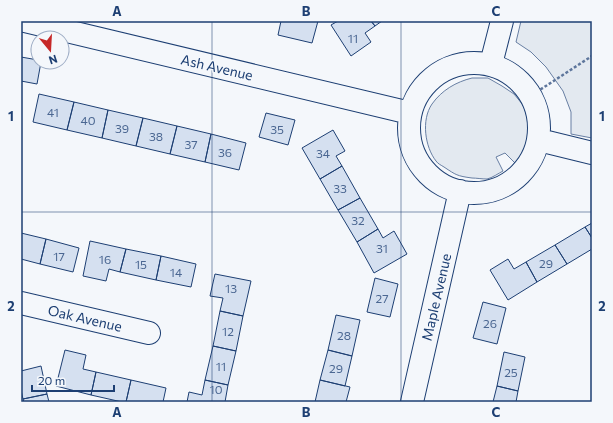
<svg xmlns="http://www.w3.org/2000/svg" width="613" height="423" font-family="Commissioner,sans-serif">
<style>
.green{fill:#e3e9f0;stroke:#687fa3}
.building{fill:#d5e0f0;stroke:#1d3f73}
.lines{fill:none;stroke-linecap:round;stroke-linejoin:round}
.street-casing{stroke:#1d3f73;stroke-width:24}
.path{stroke:#5e769c;stroke-width:2.5;stroke-dasharray:3 2;stroke-linecap:butt}
.street{stroke:#f4f7fb;stroke-width:22}
.grid{fill:none;stroke:#1d3f73;stroke-width:1;stroke-opacity:0.55}
.labels{text-anchor:middle;dominant-baseline:central;stroke-width:3;stroke-linejoin:round;paint-order:stroke}
.number-label{font-size:12px;fill:#4b6792}
.street-label{font-size:14px;fill:#1d3f73;stroke:#f4f7fb}
.neatline{fill:none;stroke:#1d3f73;stroke-width:1.5}
.grid-label{font-size:13px;text-anchor:middle;font-weight:bold;fill:#1d3f73}
</style>
<rect width="100%" height="100%" fill="#f4f7fb"/>
<!-- green -->
<path class="green" d="M521,21H592V138L571,134V112L563,91L546,67L531,52L516,42Z
M472,78H488L502,86L514,94L523,105L527,116L530,127L528,140L521,157L516,164L505,153L496,157L503,171C499,173 492,178 487,179C482,179 476,178 472,178C457,176 456,175 444,167C441,165 438,164 436,161C425,147 421,120 432,104C442,90 456,82 472,78Z"/>
<!-- building -->
<path class="building" d="M281,21H318L312,43L278,35Z
M338,21H371L375,26L365,33L371,42L351,56L331,25Z
M371,21H382L375,26Z
M21,57L38,60V62H41L37,84L21,81Z
M39,94L74,102L67,130L33,122Z
M74,102L108,110L102,138L67,130Z
M108,110L143,118L136,146L102,138Z
M266,113L295,120L288,145L259,137Z
M143,118L177,126L170,154L136,146Z
M177,126L211,134L205,162L170,154Z
M333,130L345,151L336,156L342,166L320,179L302,148Z
M211,134L246,143L239,170L205,162Z
M342,166L360,198L338,210L320,179Z
M360,198L378,229L357,242L338,210Z
M592,223V238L585,227Z
M585,227L592,238V249L567,264L555,245Z
M378,229L383,238L394,231L407,254L374,273L357,242Z
M21,233L46,239L40,264L21,259Z
M46,239L79,248L73,272L40,264Z
M90,241L126,249L120,272L109,269L106,281L83,276Z
M555,245L567,264L537,282L526,262Z
M126,249L161,256L156,280L120,272Z
M161,256L196,264L191,287L156,280Z
M508,259L514,269L526,262L537,282L508,300L490,270Z
M215,274L251,281L243,316L220,311L223,298L210,296Z
M375,278L398,284L390,317L367,312Z
M483,302L506,308L497,344L473,338Z
M220,311L243,316L236,351L213,346Z
M336,315L360,320L352,356L328,350Z
M213,346L236,351L228,385L205,380Z
M65,350L86,355L83,369L96,372L91,395L56,386Z
M328,350L352,356L345,386L320,380Z
M504,352L525,357L518,391L497,386Z
M41,366L47,394L23,399L21,390V371Z
M96,372L131,380L126,402H122L91,395Z
M131,380L166,388L163,402H126Z
M205,380L228,385L225,402H187L189,392L202,395Z
M320,380L350,387L346,402H315Z
M497,386L518,391L516,402H493Z
M47,394L49,402H24L23,399Z"/>
<g class="lines">
<defs>
<path id="street" d="M25,21L410,113
M409 128a65 65 0 1 1 130 0a65 65 0 1 1-130 0Z
M491,64L502,21
M539,140L592,153
M21,303L149,333
M412,402L460,191"/>
</defs>
<!-- street casing -->
<use href="#street" class="street-casing"/>
<!-- path -->
<path class="path" d="M532,95L592,56"/>
<!-- street -->
<use href="#street" class="street"/>
</g>
<!-- grid -->
<path class="grid" d="M212,21V402M401,21V402M21,212H592"/>
<g class="labels">
<!-- number labels -->
<g class="number-label">
<text x="353" y="38">11</text>
<text x="53" y="112">41</text>
<text x="88" y="120">40</text>
<text x="122" y="128">39</text>
<text x="277" y="129">35</text>
<text x="156" y="136">38</text>
<text x="191" y="144">37</text>
<text x="225" y="152">36</text>
<text x="323" y="153">34</text>
<text x="340" y="188">33</text>
<text x="358" y="220">32</text>
<text x="382" y="248">31</text>
<text x="59" y="256">17</text>
<text x="105" y="259">16</text>
<text x="546" y="263">29</text>
<text x="141" y="264">15</text>
<text x="176" y="272">14</text>
<text x="231" y="288">13</text>
<text x="382" y="298">27</text>
<text x="490" y="323">26</text>
<text x="228" y="331">12</text>
<text x="344" y="335">28</text>
<text x="221" y="366">11</text>
<text x="336" y="368">29</text>
<text x="511" y="372">25</text>
<text x="216" y="389">10</text>
</g>
<!-- street labels -->
<g class="street-label">
<text transform="translate(217 67) rotate(13)">Ash Avenue</text>
<text transform="translate(436 297) rotate(-77)">Maple Avenue</text>
<text transform="translate(85 318) rotate(13)">Oak Avenue</text>
</g>
</g>
<!-- border -->
<rect width="613" height="423" fill="none" stroke="#f4f7fb" stroke-width="44"/>
<!-- north arrow -->
<g transform="translate(50 50) rotate(162)"><circle r="19" fill="#f4f7fb" stroke="#9eadc5"/>
<path d="M0-3L7 15L0 10L-7 15Z" fill="#c62828"/>
<text y="-6" font-size="11" font-weight="bold" text-anchor="middle" fill="#1d3f73">N</text>
</g>
<!-- scale -->
<path d="M32 385v6h82v-6" fill="none" stroke="#1d3f73" stroke-width="2"/>
<text x="38" y="385" font-size="12" fill="#1d3f73" stroke="#f4f7fb" stroke-width="3" paint-order="stroke">20 m</text>
<rect x="22" y="22" width="569" height="379" class="neatline"/>
<g class="grid-label">
<text x="117" y="16">A</text>
<text x="306" y="16">B</text>
<text x="496" y="16">C</text>
<text x="11" y="121">1</text>
<text x="602" y="121">1</text>
<text x="11" y="311">2</text>
<text x="602" y="311">2</text>
<text x="117" y="417">A</text>
<text x="306" y="417">B</text>
<text x="496" y="417">C</text>
</g>
</svg>
